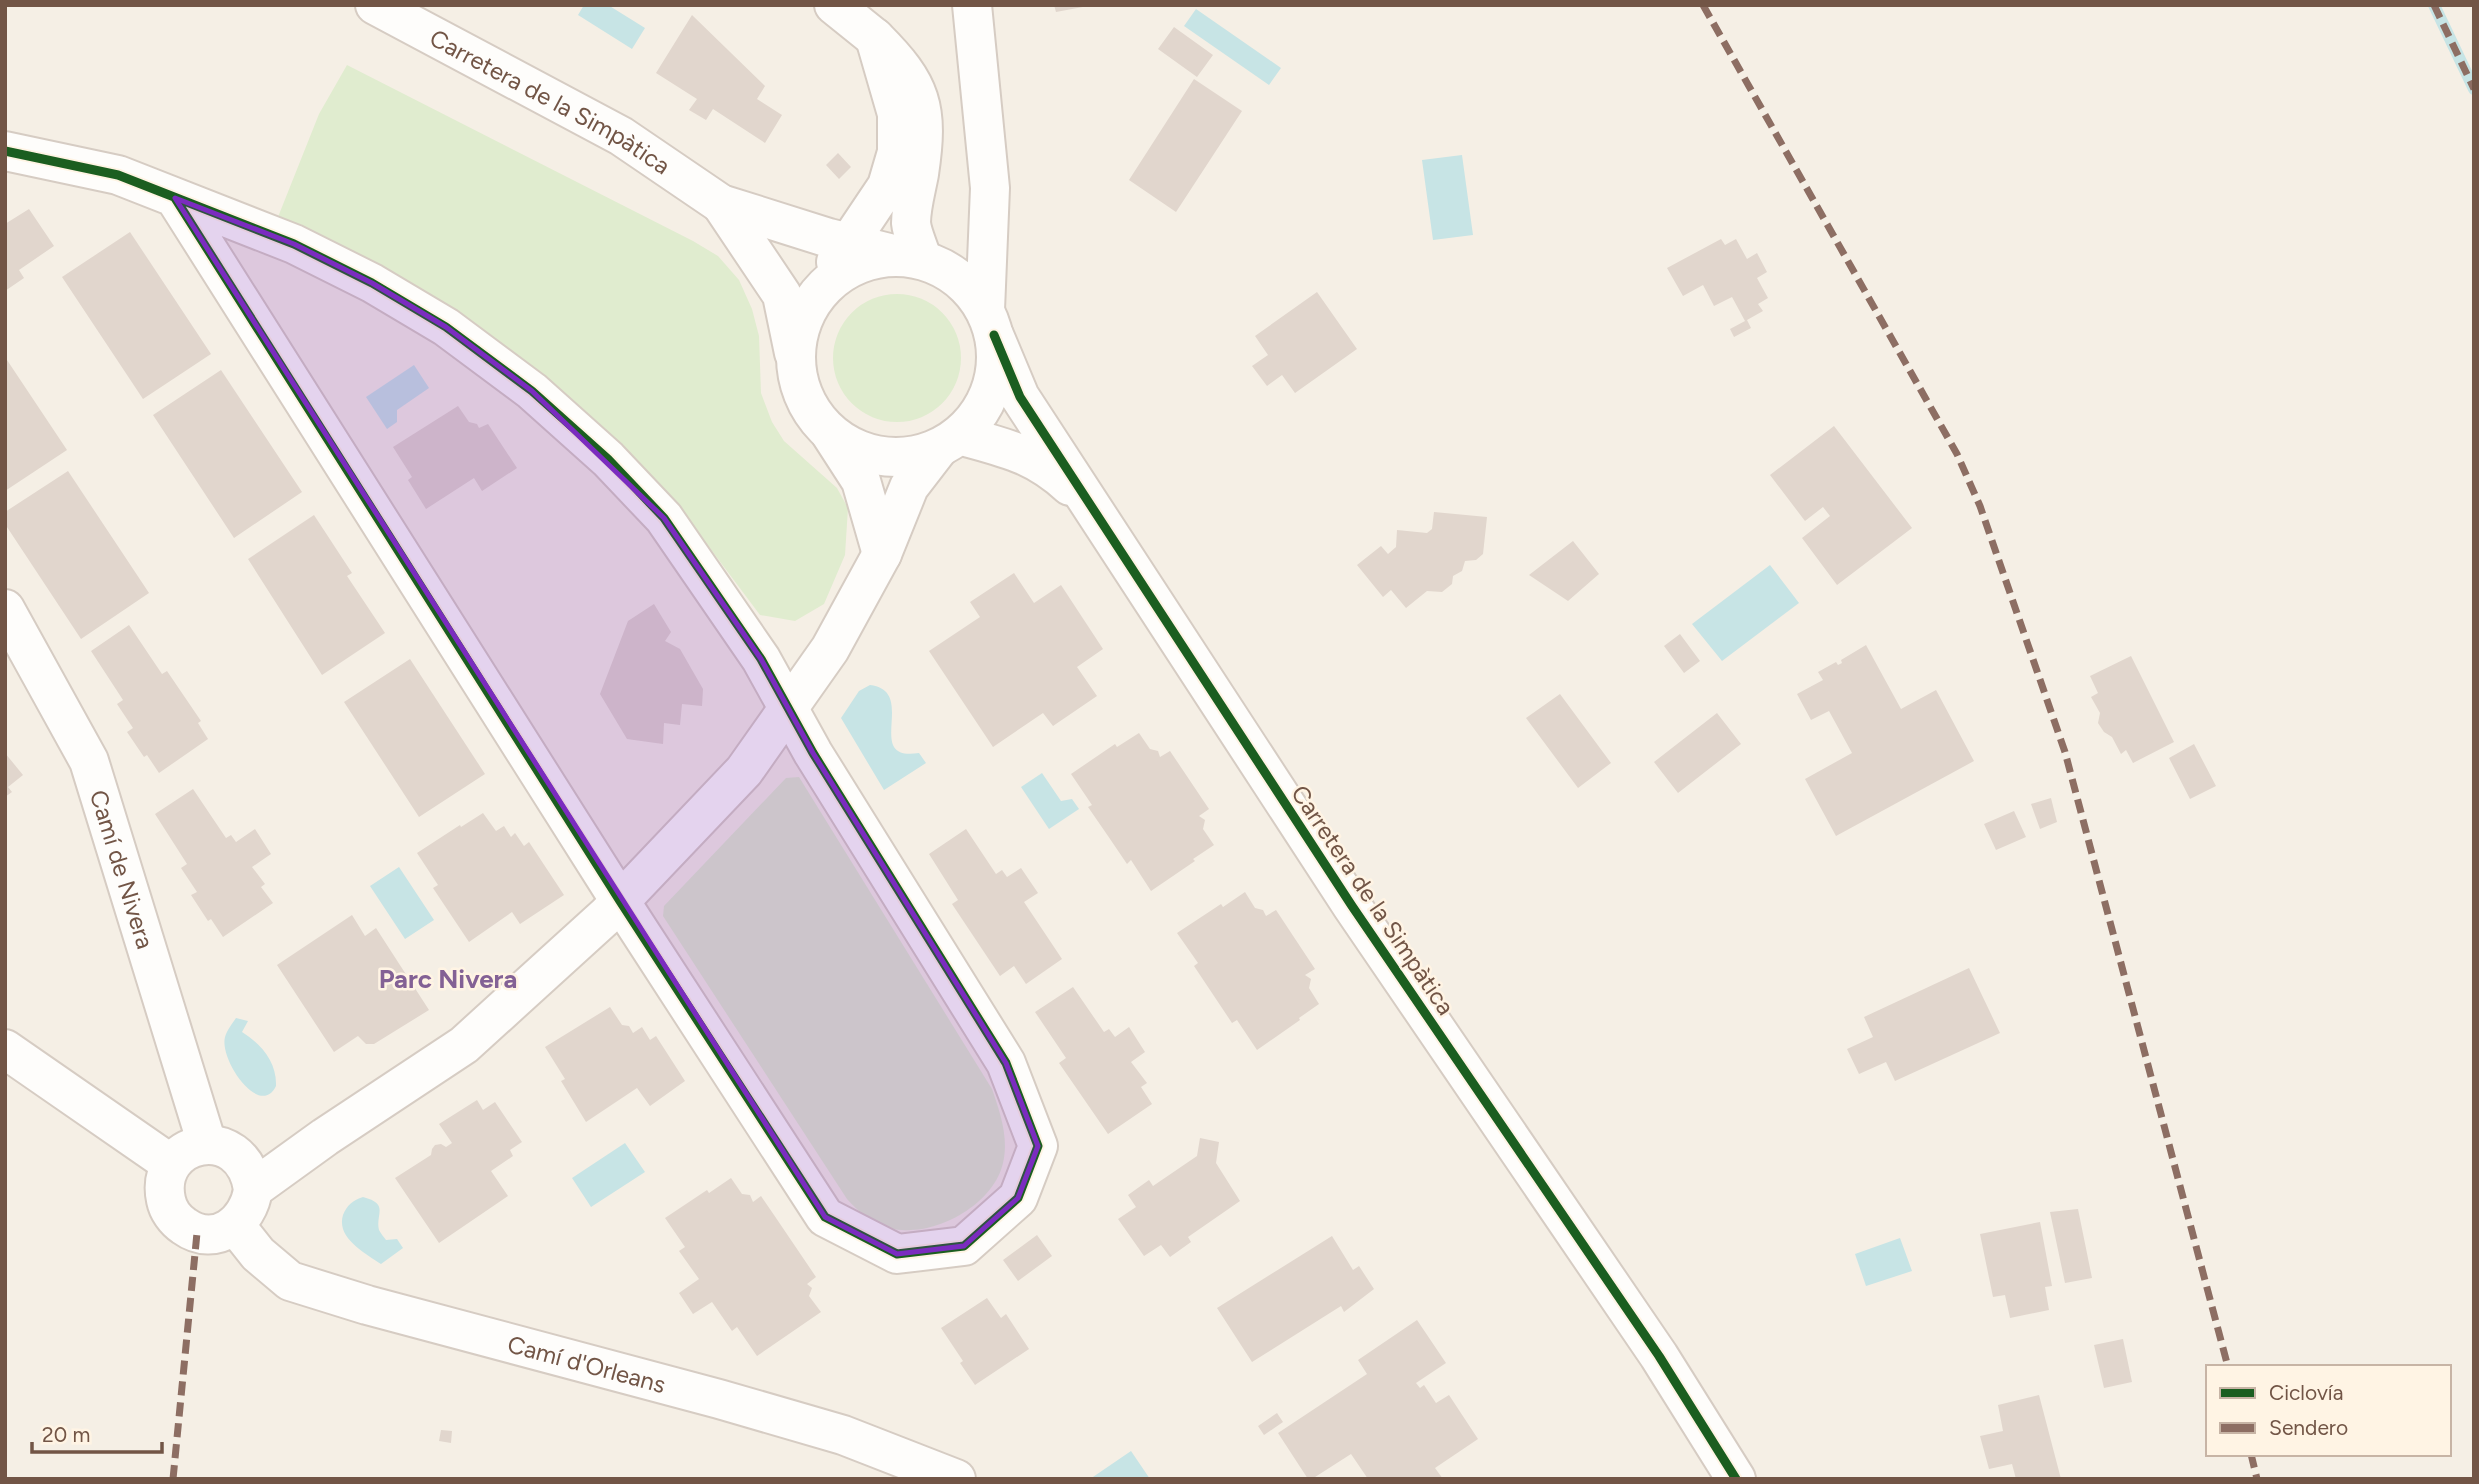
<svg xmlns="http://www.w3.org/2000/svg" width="2479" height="1484" font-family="Figtree,sans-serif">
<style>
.green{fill:#e0eccf}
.water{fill:#c7e4e5}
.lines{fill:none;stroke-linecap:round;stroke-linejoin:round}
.stream{stroke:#c7e4e5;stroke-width:12}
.building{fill:#e1d6cd}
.minor-casing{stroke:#d6ccc3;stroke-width:42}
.minor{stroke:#fefdfb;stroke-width:38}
.quiet{stroke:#8d6e63;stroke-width:7;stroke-dasharray:14 7;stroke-linecap:butt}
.cycleway-casing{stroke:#fff4e4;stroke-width:13}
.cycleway{stroke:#1b5e20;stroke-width:9}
.marked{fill:#7b2cbf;fill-opacity:0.2;stroke:#7b2cbf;stroke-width:5;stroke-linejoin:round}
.labels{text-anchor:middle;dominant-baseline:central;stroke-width:5;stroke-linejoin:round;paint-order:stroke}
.street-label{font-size:24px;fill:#725546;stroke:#fff4e4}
.neighbourhood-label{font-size:26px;font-weight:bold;fill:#836195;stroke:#fff4e4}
</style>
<rect width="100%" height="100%" fill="#f5efe5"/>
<!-- green -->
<path class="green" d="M347,65L693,241L718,256L739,280L752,309L759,336L761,393L772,422L784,441L837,488L848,508L845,555L824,604L795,621L760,615L700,535L597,423L516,356L401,277L278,217L319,114Z
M833 358a64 64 0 1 1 128 0a64 64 0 1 1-128 0Z
M799,777L992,1089C1000,1112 1009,1138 1003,1163C994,1203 941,1233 902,1230C880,1229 860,1214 847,1199L663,916L664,906L786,778Z"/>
<!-- water -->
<path class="water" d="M584,5H608L645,28L632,49L578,15Z
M1196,9L1281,68L1269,85L1184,26Z
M1462,155L1473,235L1433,240L1422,160Z
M414,365L429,388L397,410V422L387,429L366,397Z
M1770,565L1799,603L1722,661L1692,624Z
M870,685C919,691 862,762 919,753L926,763L884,790L841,718L859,691Z
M1042,773L1061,801L1072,799L1079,809L1049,829L1021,787Z
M399,867L434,920L405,939L370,886Z
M236,1018L248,1021L242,1032C261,1044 277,1062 276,1086C260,1119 219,1060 225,1037C227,1030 232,1024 236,1018Z
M625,1143L645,1172L591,1207L572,1178Z
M363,1197C390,1204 375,1214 379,1230C381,1234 384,1237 386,1240L397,1239L403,1248L381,1264C365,1253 336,1238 343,1215C347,1205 353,1200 363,1197Z
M1900,1238L1912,1271L1866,1286L1855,1254Z
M1131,1451L1150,1479H1090Z"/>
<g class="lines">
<!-- stream -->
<path class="stream" d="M2434,5L2474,89"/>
</g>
<!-- building -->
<path class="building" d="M1054,5H1088V6L1056,12Z
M692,15L765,86L757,99L782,115L765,143L713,109L706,120L689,110L697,99L656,73Z
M1174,27L1213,55L1197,77L1158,49Z
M1194,79L1242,111L1176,212L1129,180Z
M838,153L851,167L839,179L826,165Z
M29,209L54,246L19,270L24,278L5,291V224Z
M130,232L211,354L143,399L62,277Z
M1721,239L1725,245L1736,239L1747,259L1757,253L1767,272L1757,278L1768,298L1758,304L1763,311L1747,320L1751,328L1734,337L1730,329L1745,321L1732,297L1714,306L1703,285L1683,296L1667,268Z
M1317,292L1357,349L1295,393L1282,375L1267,386L1252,366L1268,355L1255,336Z
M5,357L67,450L5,491Z
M221,370L302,492L234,538L153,415Z
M458,406L469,422L477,424L479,428L488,424L517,468L482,491L474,478L426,509L408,480L412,477L393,447Z
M1834,426L1912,528L1837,585L1802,538L1830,516L1823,507L1805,521L1770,475Z
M68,471L149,593L81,639L5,524V512Z
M1434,512L1487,517L1483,554L1476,560L1465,561L1462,571L1453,576L1452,584L1442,592L1427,591L1406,608L1391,590L1383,597L1357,565L1381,546L1388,554L1396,547L1397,530L1427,533L1432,529Z
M314,515L352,573L347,576L385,633L322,675L248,559Z
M1573,541L1599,574L1568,601L1529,575Z
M1014,573L1034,603L1061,585L1103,649L1077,667L1097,696L1053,726L1043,713L993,747L929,651L980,617L970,602Z
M654,604L671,632L665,641L680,649L703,689L702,706L682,704L680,725L664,723L663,744L627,739L600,694L628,621Z
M129,625L162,674L167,671L201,721L198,723L208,739L159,773L147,755L144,757L127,732L133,728L117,704L123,700L91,651Z
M1680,634L1700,661L1684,673L1664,646Z
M1866,645L1901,709L1936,690L1974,761L1836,836L1805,779L1852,753L1829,711L1811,720L1797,694L1823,680L1818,672L1836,662L1838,665L1842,663L1841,660Z
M2131,656L2174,742L2133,763L2126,750L2121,754L2112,737L2104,732L2098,723L2100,713L2091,697L2098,693L2090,676Z
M410,659L485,774L419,817L344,702Z
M1560,694L1611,763L1578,788L1526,718Z
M1717,713L1741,744L1678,793L1654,762Z
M1139,733L1150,749L1158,751L1160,757L1170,751L1209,809L1199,816L1205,820L1203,829L1214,845L1193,859L1195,861L1151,891L1131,860L1127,864L1108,836L1088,807L1092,805L1071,774L1115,744L1117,747Z
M2194,744L2216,786L2190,799L2169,758Z
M5,753L23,775L8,787L12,792L5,797Z
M193,789L226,838L231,835L236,842L255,829L271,854L252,867L265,884L261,887L273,903L223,937L211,919L208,921L191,895L197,892L181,868L187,864L155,814Z
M2051,798L2057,822L2040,829L2031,804Z
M2014,811L2026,837L1996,850L1984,824Z
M483,813L496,831L504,826L511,837L515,833L524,846L529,842L564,895L520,924L512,912L469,942L433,888L438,885L417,853L460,825L461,827Z
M966,829L996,874L1002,870L1007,877L1021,868L1038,893L1024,902L1062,959L1026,984L1014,966L1000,976L952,904L958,900L929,854Z
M1245,892L1255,908L1263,910L1266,916L1276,910L1315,969L1305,975L1311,979L1309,988L1319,1004L1299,1018L1300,1020L1257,1050L1237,1020L1232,1023L1194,966L1198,963L1177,933L1221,904L1223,907Z
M352,915L365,936L376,928L429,1010L374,1044H366L358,1036L334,1052L277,965Z
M1969,968L2000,1033L1895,1081L1886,1062L1859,1074L1847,1049L1873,1037L1864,1017Z
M1073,987L1104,1032L1109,1029L1115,1037L1129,1027L1145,1052L1131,1062L1147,1083L1141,1087L1152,1104L1108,1134L1059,1063L1066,1058L1035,1012Z
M610,1007L622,1025L629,1026L633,1033L642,1027L650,1040L656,1036L685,1081L650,1106L637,1088L586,1122L561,1081L565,1079L545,1047Z
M477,1100L483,1110L495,1102L522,1142L510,1150L513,1156L491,1171L508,1196L439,1243L395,1178L431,1155L432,1149L435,1145L441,1144L446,1147L452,1143L439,1124Z
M1200,1138L1219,1142L1216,1163L1240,1201L1188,1237L1191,1242L1170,1257L1161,1245L1144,1256L1118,1219L1136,1207L1128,1195L1149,1180L1153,1186L1197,1156Z
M731,1178L742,1194L750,1195L753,1202L761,1196L774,1215L816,1277L807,1284L812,1288L809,1296L821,1312L757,1356L737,1327L732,1331L712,1302L693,1314L679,1293L699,1279L679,1251L685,1247L665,1218L707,1190L709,1193Z
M2078,1209L2092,1278L2065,1283L2050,1212Z
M2040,1222L2052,1286L2045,1287L2049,1310L2010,1318L2005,1295L1993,1297L1980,1234Z
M1037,1235L1052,1256L1018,1281L1003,1260Z
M1332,1236L1353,1270L1359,1266L1374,1289L1344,1312L1341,1306L1252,1362L1217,1308Z
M987,1298L1001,1318L1006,1314L1029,1349L975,1385L960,1363L963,1361L941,1328Z
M1417,1320L1446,1363L1416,1383L1420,1388L1424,1385L1436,1403L1449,1395L1478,1439L1435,1468L1443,1479H1368L1351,1454L1312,1479H1308L1278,1433L1367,1374L1358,1360Z
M2123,1339L2132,1382L2104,1388L2094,1345Z
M2039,1395L2061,1479H2016L2012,1464L1989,1469L1980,1436L2003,1431L1998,1405Z
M1277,1413L1283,1422L1264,1435L1258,1426Z
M441,1430L452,1431L451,1443L439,1441Z"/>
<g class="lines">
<defs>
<g id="minor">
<path id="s1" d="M375,5L621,136L721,204L829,238L893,254"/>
<path d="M834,5L875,38"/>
<path d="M972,5L990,188L985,310"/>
<path d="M5,151L118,175L294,244L372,283L446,327L532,391L608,459L664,518L761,659L813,753L1006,1063L1038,1146L1018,1198L964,1246L897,1254L825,1217L620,901L175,198"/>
<path d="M721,204L782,295L794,353"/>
<circle cx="896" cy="357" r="100"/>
<path d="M836,262L887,186L897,152V114L875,38C922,85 929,107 919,174C916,190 911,207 911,223C912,234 919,248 922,259"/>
<path d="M994,335L1020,397L1352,906L1659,1356L1736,1479"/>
<path d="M830,433L861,481L882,554L909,487L939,448"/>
<path d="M959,435C1005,448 1034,453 1070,486"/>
<path id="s2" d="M5,609L89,761L207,1144"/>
<path d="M5,1049L171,1164"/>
<path d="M253,1189C242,1119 153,1140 166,1200C168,1210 175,1220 184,1226C216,1249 249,1222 253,1189L325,1137L464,1045L607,915L744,771L830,649L882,554"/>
<path id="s3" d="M235,1225L258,1254L290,1281L367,1305L719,1399L843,1435L956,1479"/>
</g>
</defs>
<!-- minor casing -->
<use href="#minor" class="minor-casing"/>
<!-- minor -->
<use href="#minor" class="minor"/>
<!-- quiet -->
<path class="quiet" d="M1703,5L1957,454L1980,506L2065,752L2228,1367
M2434,5L2474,89
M2251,1454L2257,1479
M173,1479L197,1233"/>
<defs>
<path id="cycleway" d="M5,151L118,175L294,244L372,283L446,327L532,391L608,459L664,518L761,659L813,753L1006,1063L1038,1146L1018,1198L964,1246L897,1254L825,1217L620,901L175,198
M994,335L1020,397L1352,906L1659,1356L1736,1479"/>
</defs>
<!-- cycleway casing -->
<use href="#cycleway" class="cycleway-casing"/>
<!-- cycleway -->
<use href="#cycleway" class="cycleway"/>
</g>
<!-- marked area -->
<path class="marked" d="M175,198L294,244L372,283L446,327L532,391L664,518L761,659L813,753L1006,1063L1038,1146L1018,1198L964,1246L897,1254L825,1217Z"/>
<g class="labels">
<!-- street labels -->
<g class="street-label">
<text stroke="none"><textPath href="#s1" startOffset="200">Carretera de la Simpàtica</textPath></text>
<text stroke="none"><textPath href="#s2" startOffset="287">Camí de Nivera</textPath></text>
<text transform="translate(1373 900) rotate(56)">Carretera de la Simpàtica</text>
<text stroke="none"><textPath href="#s3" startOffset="387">Camí d'Orleans</textPath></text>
</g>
<!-- neighbourhood labels -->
<g class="neighbourhood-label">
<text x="448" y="979">Parc Nivera</text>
</g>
</g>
<!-- border -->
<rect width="2479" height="1484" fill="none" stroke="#725546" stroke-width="14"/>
<!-- legend -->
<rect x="2206" y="1365" width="245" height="91" fill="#fff4e4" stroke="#c7b4a5" stroke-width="2"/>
<rect x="2220" y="1388" width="35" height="10" fill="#1b5e20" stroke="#c7b4a5" stroke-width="2"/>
<text x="2269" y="1400" font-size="21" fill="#725546">Ciclovía</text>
<rect x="2220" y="1423" width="35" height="10" fill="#8d6e63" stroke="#c7b4a5" stroke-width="2"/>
<text x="2269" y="1435" font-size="21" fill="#725546">Sendero</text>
<!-- scale -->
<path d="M32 1442v10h130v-10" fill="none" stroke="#725546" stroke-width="3.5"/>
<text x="42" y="1442" font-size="21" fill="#725546" stroke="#fff4e4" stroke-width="5" paint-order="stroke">20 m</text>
</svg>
